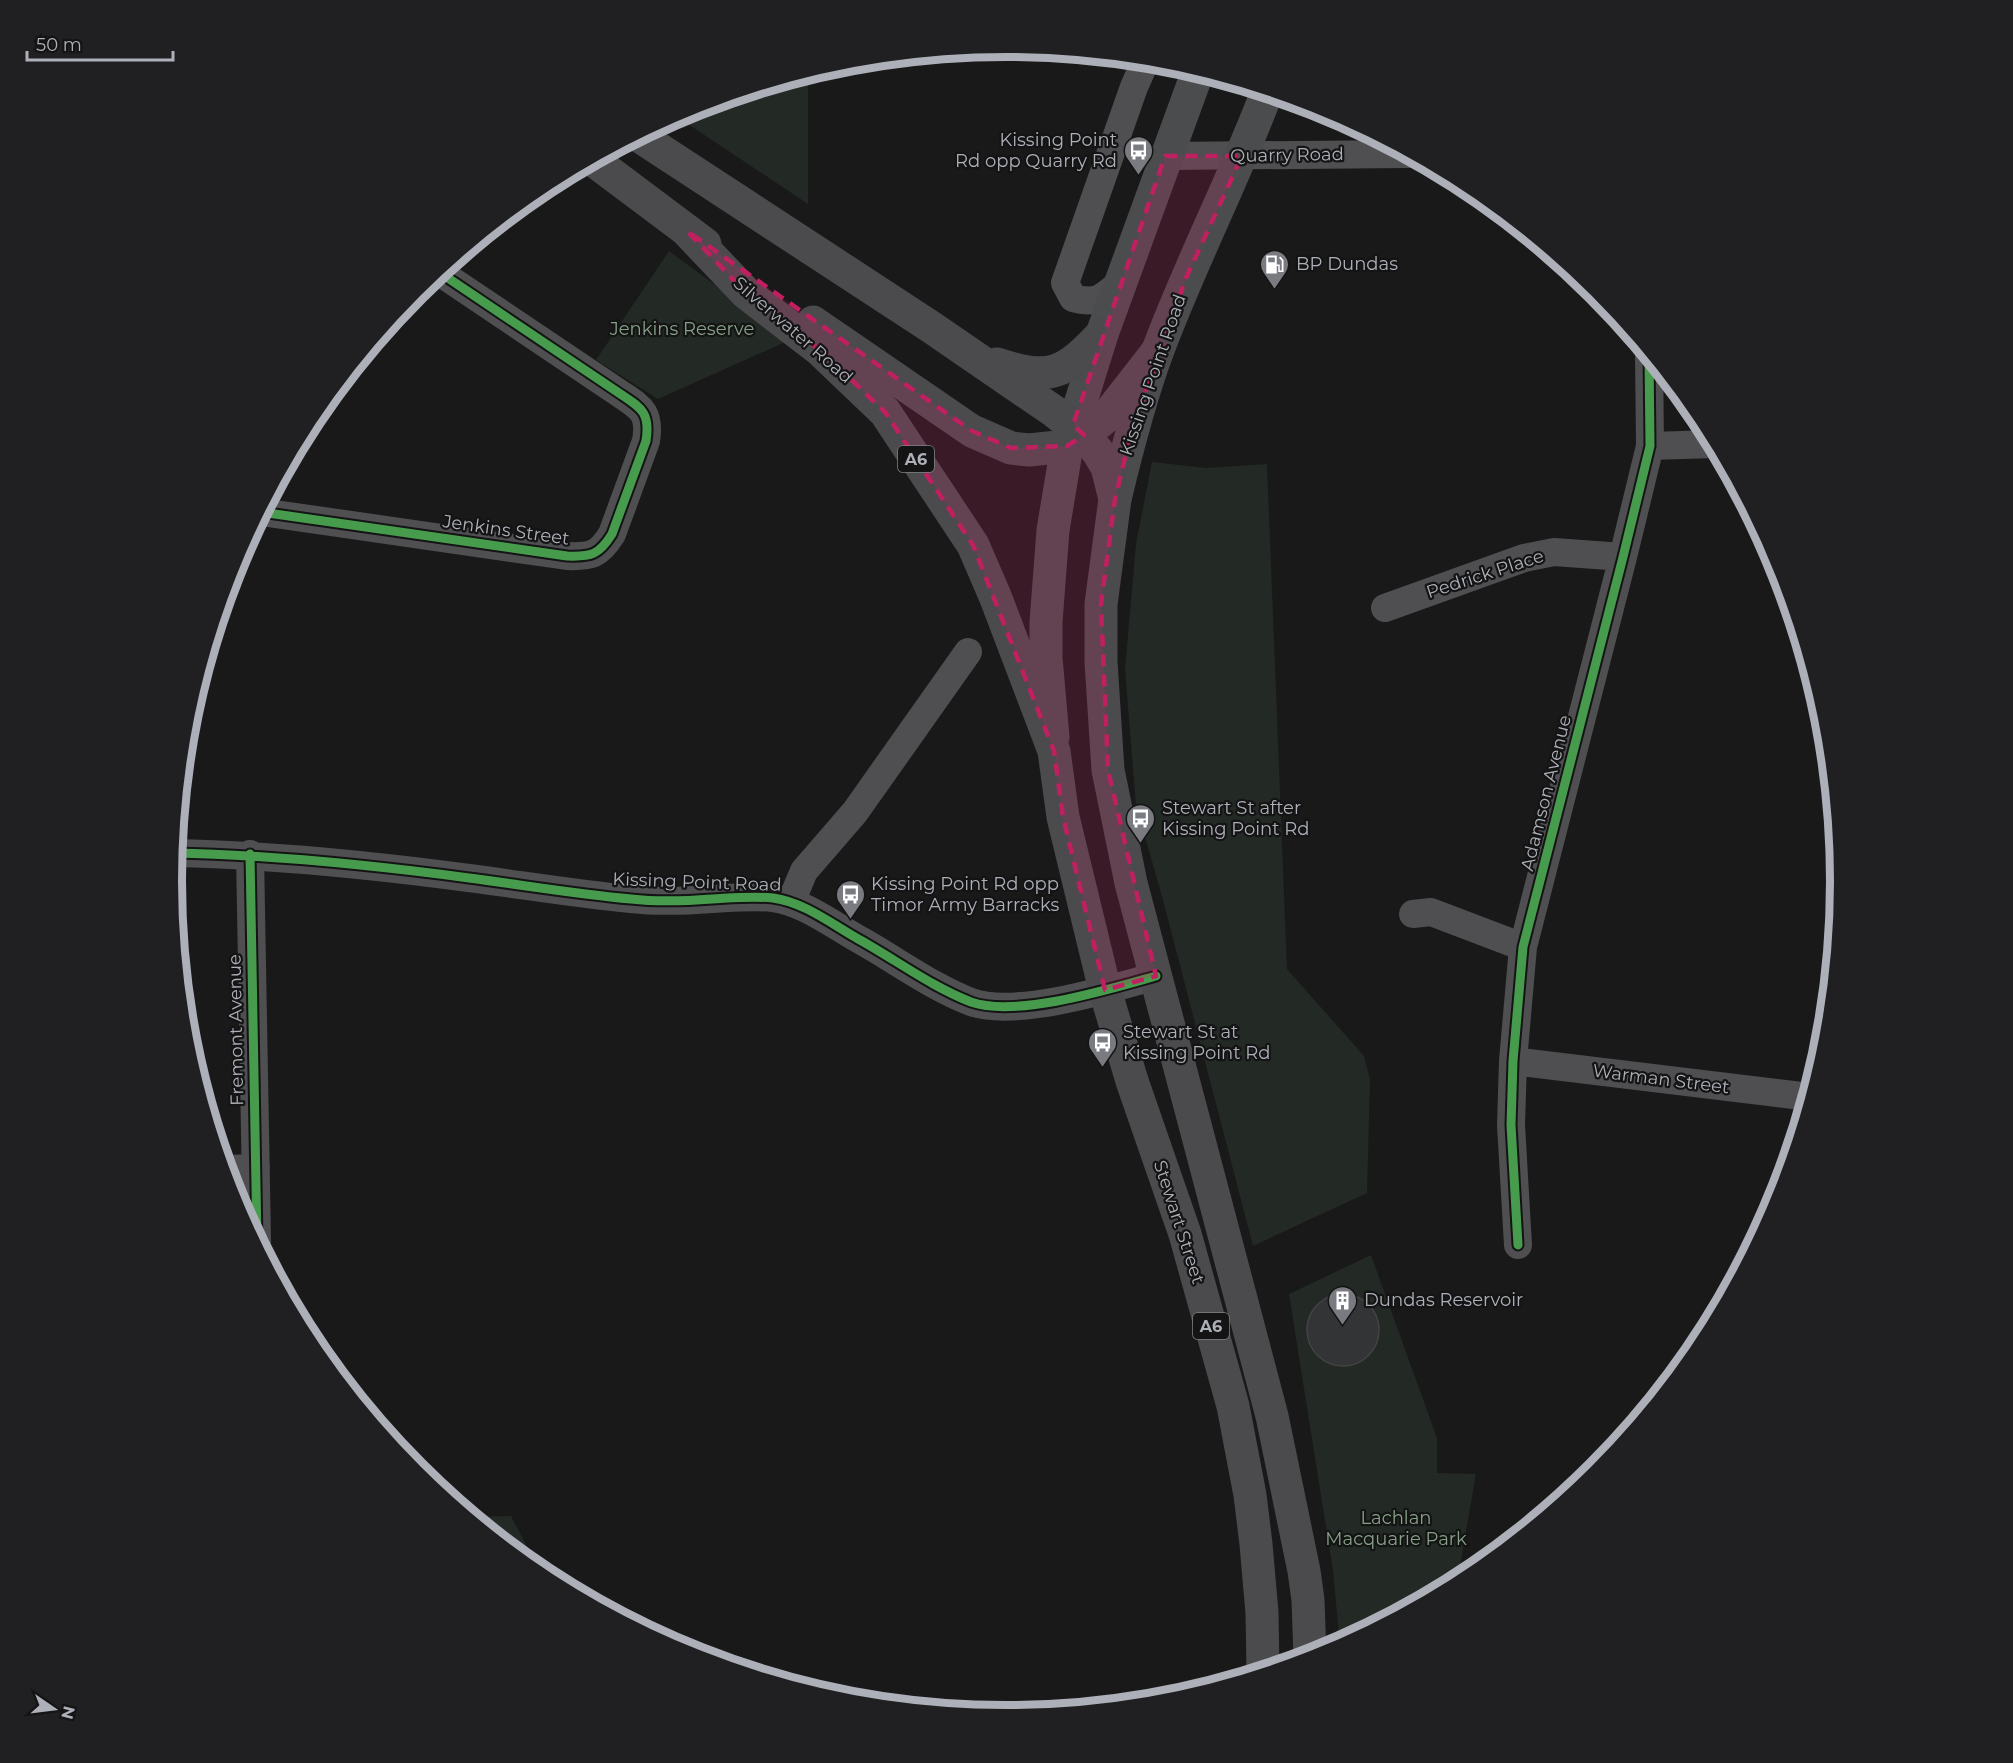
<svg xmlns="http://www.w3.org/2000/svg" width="2013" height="1763" font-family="Montserrat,sans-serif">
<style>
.green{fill:#232924}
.building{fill:#333435;stroke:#434346;stroke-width:1.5}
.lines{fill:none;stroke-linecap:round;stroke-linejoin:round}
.minor{stroke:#4f4f52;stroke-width:28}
.major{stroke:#4b4c4e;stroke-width:33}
.highway{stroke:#4b4b4e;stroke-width:33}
.cycleway-casing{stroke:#141415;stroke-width:13}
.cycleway{stroke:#469c4c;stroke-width:9}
.marked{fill:#c12060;fill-opacity:0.2;stroke:#c12060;stroke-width:4.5;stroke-dasharray:12 8;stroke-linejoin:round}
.labels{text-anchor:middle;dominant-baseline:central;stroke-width:4.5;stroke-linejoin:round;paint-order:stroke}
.shield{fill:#141415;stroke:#7f8187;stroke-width:1.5}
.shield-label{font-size:16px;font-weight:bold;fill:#adb0b8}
.poi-label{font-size:18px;fill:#adb0b8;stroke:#141415;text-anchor:start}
.street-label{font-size:18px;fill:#adb0b8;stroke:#141415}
.park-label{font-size:18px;fill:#86a187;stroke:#141415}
.rim{fill:none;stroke:#adb0b8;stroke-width:8}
</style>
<rect width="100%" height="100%" fill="#19191a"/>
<!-- green -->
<path class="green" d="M808,73V204L685,122L694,108Z
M669,251L790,340L658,399L596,360Z
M1152,462L1206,468L1267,464L1287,969L1364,1056L1370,1080L1367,1193L1253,1246L1163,900L1136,805L1125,669L1136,544Z
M1371,1255L1437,1438V1473L1476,1474L1457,1583L1340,1646L1333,1571L1289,1294Z
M511,1516L542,1575L471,1517Z"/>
<!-- building -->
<path class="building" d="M1307 1330a36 36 0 1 1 72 0a36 36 0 1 1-72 0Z"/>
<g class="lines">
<!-- minor -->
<path class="minor" d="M1165,156L1408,154
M1121,282C1104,297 1097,305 1073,298L1065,283L1134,87L1146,60
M1650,446L1715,444
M261,512L567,556C591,557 599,555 612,534L646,441C651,410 639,407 616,391L439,272
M1385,608L1524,558L1554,552L1623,557
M174,853C273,855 371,865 469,878C523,885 576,894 631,899C657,902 686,901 712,899C732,898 753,896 773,898C804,902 833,925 860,940C896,960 932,987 971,1002C1016,1018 1110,989 1156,976
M250,854L257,1241
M791,902L804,871L855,812L968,652
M1413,914L1431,912L1523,947
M1513,1061L1810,1097
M225,1169L256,1168
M1518,1245L1511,1125L1513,1061L1523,947L1623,557L1650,446L1649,354"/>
<!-- major -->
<path class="major" d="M1115,499C1127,449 1140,398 1158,350C1191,262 1234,179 1267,92
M1053,737L1046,658V622L1053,530L1067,446L1102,334L1198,71"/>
<!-- highway -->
<path class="highway" d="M639,136L931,327L1055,412L1084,435L1098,452L1107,467L1115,499L1101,604V662L1108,770L1131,883L1272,1416L1304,1571L1308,1600L1310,1658
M593,160L705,244
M687,231L746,293L820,350L885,412L973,545L995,596L1054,751L1063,817L1105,990L1132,1081L1185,1234L1233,1406L1250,1495L1256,1544L1262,1613L1263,1672
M813,322L972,431L1011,448L1029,450L1067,446L1084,435L1107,416L1157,352
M997,364C1051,382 1065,373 1102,334"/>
<defs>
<path id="cycleway" d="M261,512L567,556C591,557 599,555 612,534L646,441C651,410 639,407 616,391L439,272
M174,853C273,855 371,865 469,878C523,885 576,894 631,899C657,902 686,901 712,899C732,898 753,896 773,898C804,902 833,925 860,940C896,960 932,987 971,1002C1016,1018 1110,989 1156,976
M250,854L257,1241
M1518,1245L1511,1125L1513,1061L1523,947L1623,557L1650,446L1649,354"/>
</defs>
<!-- cycleway casing -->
<use href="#cycleway" class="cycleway-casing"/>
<!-- cycleway -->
<use href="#cycleway" class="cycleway"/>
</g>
<!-- marked area -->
<path class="marked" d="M1165,156H1242L1186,278L1131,433L1115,499L1101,604L1108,770L1156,976L1105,990L1063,817L1054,751L973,545L885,412L820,350L746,293L687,231L972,431L1011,448L1067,446L1084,435L1073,425Z"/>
<!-- icons -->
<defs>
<symbol id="bus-pin" viewBox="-11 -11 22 30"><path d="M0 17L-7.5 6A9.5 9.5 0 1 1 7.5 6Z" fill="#797b81" stroke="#141415"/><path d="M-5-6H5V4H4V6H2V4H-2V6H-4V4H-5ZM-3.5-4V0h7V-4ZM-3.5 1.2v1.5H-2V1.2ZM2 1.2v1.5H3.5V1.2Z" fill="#fff"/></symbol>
<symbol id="fuel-pin" viewBox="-11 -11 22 30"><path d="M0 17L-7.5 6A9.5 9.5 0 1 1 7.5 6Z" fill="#797b81" stroke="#141415"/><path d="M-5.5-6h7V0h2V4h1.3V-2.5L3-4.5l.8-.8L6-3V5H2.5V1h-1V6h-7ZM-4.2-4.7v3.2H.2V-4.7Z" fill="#fff"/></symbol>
<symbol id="building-pin" viewBox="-11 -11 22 30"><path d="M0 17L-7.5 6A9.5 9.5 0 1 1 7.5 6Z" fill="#797b81" stroke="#141415"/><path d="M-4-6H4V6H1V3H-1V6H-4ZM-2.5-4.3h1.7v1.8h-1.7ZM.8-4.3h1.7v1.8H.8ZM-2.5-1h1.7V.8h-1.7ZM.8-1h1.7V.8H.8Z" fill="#fff"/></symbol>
</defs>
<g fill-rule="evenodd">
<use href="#bus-pin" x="1122" y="134" width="33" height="45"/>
<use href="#fuel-pin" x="1258" y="248" width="33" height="45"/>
<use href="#bus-pin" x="1124" y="802" width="33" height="45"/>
<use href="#bus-pin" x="834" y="878" width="33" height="45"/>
<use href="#bus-pin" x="1086" y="1026" width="33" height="45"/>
<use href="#building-pin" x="1326" y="1284" width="33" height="45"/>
</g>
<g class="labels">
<!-- shield labels -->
<g class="shield">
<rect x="898" y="446" width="36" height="26" rx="4.5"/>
<rect x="1193" y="1313" width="36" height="26" rx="4.5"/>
</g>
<g class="shield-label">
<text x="916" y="459">A6</text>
<text x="1211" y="1326">A6</text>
</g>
<!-- poi labels -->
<g class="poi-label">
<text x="1117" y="140" text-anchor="end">Kissing Point<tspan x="1117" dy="21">Rd opp Quarry Rd</tspan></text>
<text x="1296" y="264">BP Dundas</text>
<text x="1162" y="808">Stewart St after<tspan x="1162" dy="21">Kissing Point Rd</tspan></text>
<text x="871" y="884">Kissing Point Rd opp<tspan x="871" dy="21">Timor Army Barracks</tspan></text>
<text x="1123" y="1032">Stewart St at<tspan x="1123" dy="21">Kissing Point Rd</tspan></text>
<text x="1364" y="1300">Dundas Reservoir</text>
</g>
<!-- street labels -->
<g class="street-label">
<text transform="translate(1287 155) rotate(-1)">Quarry Road</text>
<text transform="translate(793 330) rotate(41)">Silverwater Road</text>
<text transform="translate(1153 375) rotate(-71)">Kissing Point Road</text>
<text transform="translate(506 530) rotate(8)">Jenkins Street</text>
<text transform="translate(1485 574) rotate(-18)">Pedrick Place</text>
<text transform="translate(1546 793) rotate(-76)">Adamson Avenue</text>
<text transform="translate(697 882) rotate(2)">Kissing Point Road</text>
<text transform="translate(236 1030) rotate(-91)">Fremont Avenue</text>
<text transform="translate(1661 1079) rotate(7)">Warman Street</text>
<text transform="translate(1179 1222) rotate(72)">Stewart Street</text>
</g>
<!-- park labels -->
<g class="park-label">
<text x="682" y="329">Jenkins Reserve</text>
<text x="1396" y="1518">Lachlan<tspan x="1396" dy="21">Macquarie Park</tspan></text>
</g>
</g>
<!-- crop -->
<path d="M0 0H2013V1763H0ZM182 881a824 824 0 1 1 1648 0a824 824 0 1 1-1648 0Z" fill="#202022" fill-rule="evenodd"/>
<path class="rim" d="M182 881a824 824 0 1 1 1648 0a824 824 0 1 1-1648 0Z"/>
<!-- north arrow -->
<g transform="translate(54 1709) rotate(104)" stroke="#141415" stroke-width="4.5" paint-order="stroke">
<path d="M0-4.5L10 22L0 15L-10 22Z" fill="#adb0b8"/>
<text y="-9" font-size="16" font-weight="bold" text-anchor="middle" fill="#adb0b8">N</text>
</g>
<!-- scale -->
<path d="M27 51v9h146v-9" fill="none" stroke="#adb0b8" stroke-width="3"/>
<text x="36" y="51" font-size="18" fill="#adb0b8" stroke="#141415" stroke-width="4.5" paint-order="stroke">50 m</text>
</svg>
